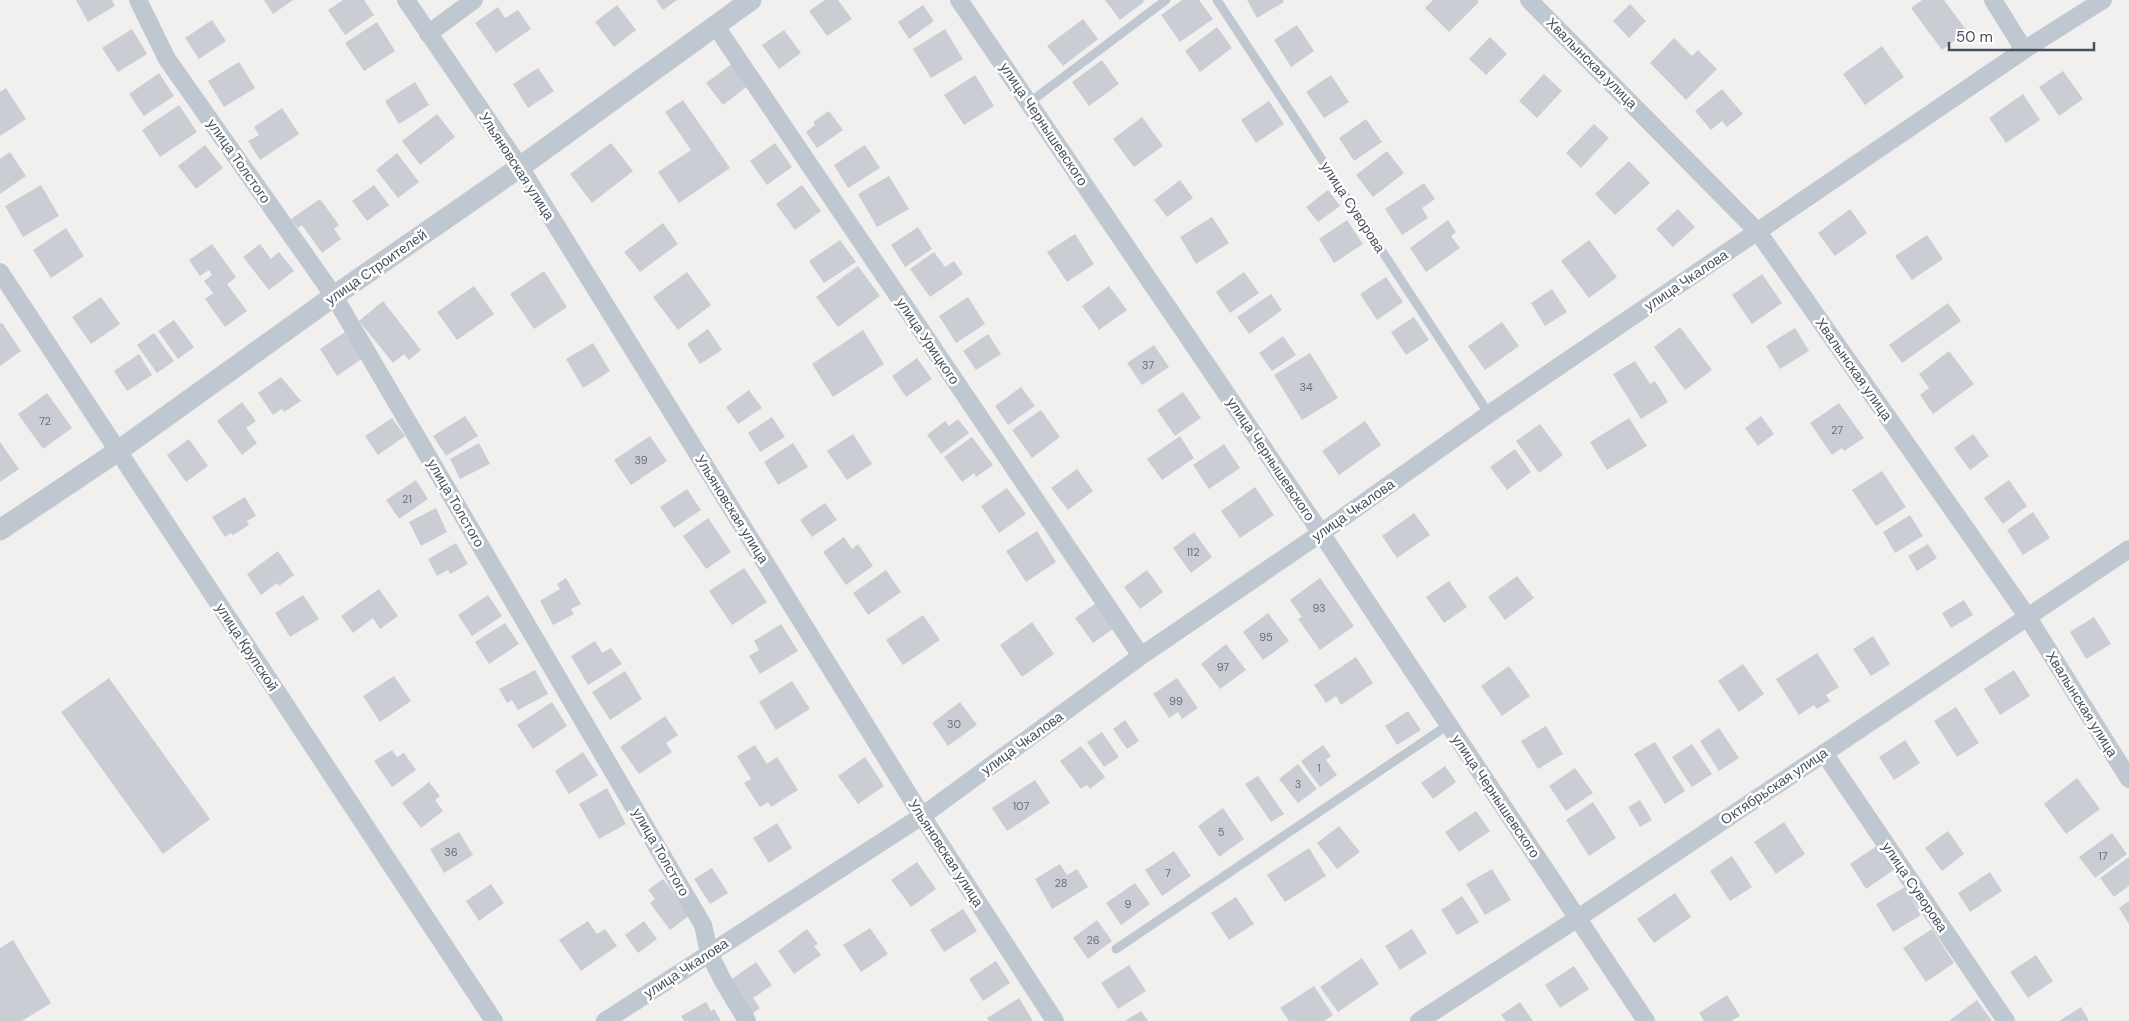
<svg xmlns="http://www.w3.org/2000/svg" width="2129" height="1021" font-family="'DM Sans',sans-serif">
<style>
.building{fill:#cbcdd5}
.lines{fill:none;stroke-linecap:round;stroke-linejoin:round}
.service{stroke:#bfc8d1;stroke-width:9}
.minor{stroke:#bfc8d1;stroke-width:18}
.tertiary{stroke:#bfc8d1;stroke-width:21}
.labels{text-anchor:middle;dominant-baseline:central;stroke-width:5;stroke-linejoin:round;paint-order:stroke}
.number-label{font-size:11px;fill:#686f7b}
.street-label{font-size:14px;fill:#47505d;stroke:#fff}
</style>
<rect width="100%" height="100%" fill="#f2efef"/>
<!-- building -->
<path class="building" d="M76,0H112L115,6L88,22Z
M264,0H293L273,14Z
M343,0H364L374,15L345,35L328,10Z
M656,0H677L663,10Z
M825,0H838L852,19L827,36L809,11Z
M1105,0H1143L1144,2L1120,20Z
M1182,0H1199L1213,19L1180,42L1161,15Z
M1247,0H1283L1284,2L1257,18Z
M1433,0H1477L1479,2L1449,32L1425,8Z
M1922,0H1944L1967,31L1942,50L1911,8Z
M1630,4L1646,21L1629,38L1613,21Z
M617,5L636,30L614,47L595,22Z
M923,5L934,21L909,39L898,22Z
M498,7L505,18L518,10L531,29L496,53L475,23Z
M1083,19L1098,39L1063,66L1047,46Z
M212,20L226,41L199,59L185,38Z
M377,22L395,51L364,71L345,43Z
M1297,25L1314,51L1291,67L1274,40Z
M1217,27L1232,48L1200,72L1185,51Z
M132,29L147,54L118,72L102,48Z
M945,29L963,59L931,78L913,49Z
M784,30L801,53L779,69L762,45Z
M1490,37L1507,54L1486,75L1469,59Z
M1674,38L1692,56L1698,50L1717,69L1686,100L1650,63Z
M1882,46L1904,77L1865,105L1843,74Z
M1102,60L1119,84L1089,106L1072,82Z
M239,62L255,88L224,107L208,81Z
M733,63L749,85L723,105L706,83Z
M538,68L554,91L528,108L513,84Z
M2063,71L2083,99L2059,116L2039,87Z
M159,73L174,96L144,116L129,94Z
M1544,74L1562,91L1537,118L1519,101Z
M975,75L994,106L964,125L944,95Z
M1331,75L1349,102L1324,118L1306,92Z
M415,82L429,105L399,124L385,101Z
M6,88L26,119L0,136V92Z
M1722,89L1743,114L1727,127L1722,121L1711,130L1695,111Z
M2023,94L2040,120L2006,143L1989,118Z
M683,100L730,168L679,203L658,172L691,150L665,112Z
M1269,101L1284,124L1256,143L1241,120Z
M179,105L197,132L160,157L142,130Z
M282,108L299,134L260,160L248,141L259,135L254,127Z
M829,111L843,130L817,148L806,132L815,125L813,122Z
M437,114L455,137L420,165L402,141Z
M1142,117L1163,146L1134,167L1113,139Z
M1366,119L1382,142L1354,161L1339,138Z
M1594,124L1609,138L1581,168L1566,153Z
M611,143L633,171L592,203L570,174Z
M775,143L792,167L767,185L750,161Z
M205,145L223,168L196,189L178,166Z
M865,145L880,168L848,188L834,165Z
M1387,151L1404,173L1373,197L1356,175Z
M10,152L26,176L0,194V159Z
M397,153L419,182L398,198L376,170Z
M1629,161L1650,183L1615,215L1595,194Z
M889,176L909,209L877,227L858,194Z
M1180,180L1193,198L1167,217L1154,200Z
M1424,183L1435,199L1422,208L1428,218L1402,235L1385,209Z
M41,185L59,216L23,237L5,206Z
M374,185L389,205L367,221L352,201Z
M802,185L821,211L795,230L776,204Z
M1328,190L1340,206L1318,222L1306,207Z
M320,199L339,225L334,229L341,239L322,253L302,225L298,228L291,219Z
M1678,209L1695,227L1673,247L1656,229Z
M1850,209L1867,233L1835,256L1818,233Z
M1212,217L1229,243L1196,264L1180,237Z
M1347,220L1363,244L1334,263L1319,239Z
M1448,220L1456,232L1451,236L1460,248L1426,272L1410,248Z
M663,223L678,244L640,272L624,252Z
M918,227L932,249L905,267L891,245Z
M66,228L84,256L51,278L33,250Z
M1075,234L1094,264L1067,282L1047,252Z
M1927,235L1943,259L1912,280L1895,256Z
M840,240L856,262L824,283L809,261Z
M1589,240L1617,277L1589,298L1561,261Z
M212,244L236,277L227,284L247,311L225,327L205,299L213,293L204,281L212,275L209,270L200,276L189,260Z
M260,244L271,259L279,252L294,271L269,290L243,257Z
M934,252L945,267L954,261L963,274L930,297L910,269Z
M858,266L880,296L838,327L816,297Z
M544,271L567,307L534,329L510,294Z
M687,272L711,305L678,330L653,297Z
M1244,272L1259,293L1230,313L1216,292Z
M1762,274L1782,303L1752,324L1732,295Z
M1386,277L1403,302L1377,320L1360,294Z
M474,286L494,314L457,340L437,312Z
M1109,286L1127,310L1099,330L1082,306Z
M1552,289L1567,312L1545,326L1531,303Z
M1271,294L1282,310L1249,334L1237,317Z
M101,297L120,324L91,344L72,317Z
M968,297L985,324L956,343L939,316Z
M383,301L421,350L409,360L404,354L393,363L359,321Z
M1948,303L1961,321L1902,363L1889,345Z
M1414,317L1429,340L1406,355L1391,332Z
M174,320L194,347L178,359L158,331Z
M1502,322L1519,346L1485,370L1468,346Z
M2,323L21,351L0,366V324Z
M1680,327L1712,370L1685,390L1654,347Z
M1795,328L1809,351L1780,369L1766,346Z
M708,329L722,350L700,364L687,344Z
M863,330L884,364L833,397L812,364Z
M345,332L363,358L337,376L320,349Z
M154,333L174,361L157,373L137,345Z
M988,334L1001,354L976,370L963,351Z
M1283,336L1296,355L1272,371L1259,353Z
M593,343L610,371L583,388L566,359Z
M1154,345L1169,367L1142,385L1127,363Z
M1949,351L1974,384L1933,414L1920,395L1929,388L1919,374Z
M1310,353L1338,398L1302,420L1274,375Z
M139,354L152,375L127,391L114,371Z
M917,358L932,379L906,397L892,376Z
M1635,361L1650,384L1655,381L1668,402L1641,419L1613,374Z
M281,377L301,401L284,412L282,409L273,415L258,393Z
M1021,387L1035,406L1008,425L995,406Z
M749,390L762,408L738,424L726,407Z
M1183,392L1201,418L1175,436L1157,410Z
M47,393L72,428L43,449L18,414Z
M242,402L256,421L246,428L257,443L242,455L217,421Z
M1839,403L1864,438L1844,451L1842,448L1832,455L1810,423Z
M1041,410L1060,437L1032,458L1012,430Z
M465,416L478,436L446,456L433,436Z
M1761,416L1774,434L1758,446L1745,428Z
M772,417L785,437L760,452L748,433Z
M392,418L405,436L378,455L365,436Z
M1629,418L1647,446L1607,470L1590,442Z
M958,419L969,433L941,454L927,435L945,421L949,426Z
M1365,421L1381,445L1339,475L1322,451Z
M1540,424L1563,455L1539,473L1516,441Z
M853,434L872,464L847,480L827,451Z
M1973,434L1989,456L1970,470L1954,448Z
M650,436L667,461L631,485L614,460Z
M1180,436L1194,458L1162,480L1147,459Z
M972,437L993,465L976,477L974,473L962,482L944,457Z
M189,439L208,466L186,482L167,455Z
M0,442L19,469L0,482Z
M479,443L490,464L460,479L450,459Z
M793,443L808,467L778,485L764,462Z
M1224,444L1240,468L1209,489L1193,465Z
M1515,449L1531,472L1507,490L1490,467Z
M1077,469L1093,491L1068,510L1051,488Z
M1882,471L1906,507L1876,526L1852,490Z
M416,480L428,499L399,519L386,500Z
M2009,480L2027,506L2003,524L1984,498Z
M1255,487L1274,515L1240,538L1221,511Z
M1007,488L1026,514L999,533L981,506Z
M687,489L701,510L674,528L660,507Z
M245,497L256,516L247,521L249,525L233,535L231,533L225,537L212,517Z
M825,503L837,520L812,537L800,520Z
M436,508L447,532L421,546L409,522Z
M2033,512L2050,538L2023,555L2007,530Z
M1414,513L1430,535L1397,558L1382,536Z
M1910,515L1923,536L1895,553L1883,532Z
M708,518L731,552L706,569L683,536Z
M1037,531L1056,562L1026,582L1006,551Z
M1194,532L1212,557L1191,573L1173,548Z
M844,537L852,549L858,544L873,566L846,585L823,552Z
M456,543L468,564L450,574L448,570L437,576L428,559Z
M1928,544L1937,558L1917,571L1908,556Z
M278,551L294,575L279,586L277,583L261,595L247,574Z
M744,568L767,602L732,625L709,591Z
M886,570L901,592L868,615L853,593Z
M1147,570L1163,592L1140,609L1124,587Z
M1517,576L1534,598L1505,620L1488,597Z
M566,578L581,604L571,609L574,614L553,625L540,601L560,589L557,584Z
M1320,578L1354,626L1320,650L1298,619L1302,617L1290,600Z
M1449,581L1467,607L1444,623L1426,597Z
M379,589L398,616L380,629L373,618L353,633L341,616Z
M303,595L319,619L290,637L275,613Z
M488,595L502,616L472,636L458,615Z
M1964,600L1973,615L1951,628L1942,613Z
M1095,604L1113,629L1093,643L1075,618Z
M1268,613L1289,641L1263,660L1243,632Z
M923,615L940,640L903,665L886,640Z
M2094,617L2111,644L2086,659L2070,632Z
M1032,622L1054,654L1022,677L1000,645Z
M505,623L519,644L489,664L475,642Z
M781,624L798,651L760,674L749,656L759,650L754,641Z
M1873,636L1890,664L1871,676L1853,649Z
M595,641L602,653L611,648L622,664L588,685L571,656Z
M1226,644L1246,670L1220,689L1201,664Z
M1817,653L1839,687L1826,695L1830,701L1817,709L1814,705L1799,715L1776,679Z
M1356,657L1373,683L1341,705L1336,696L1326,703L1314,685Z
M1743,664L1764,694L1739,712L1718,681Z
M1509,666L1530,696L1502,716L1481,686Z
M535,670L548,694L518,710L512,700L507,703L499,689Z
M2014,670L2030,696L2000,715L1984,689Z
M625,671L642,699L610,720L592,692Z
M394,676L411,701L380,722L363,696Z
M109,678L210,819L163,854L61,712Z
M1177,678L1198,708L1182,719L1178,712L1169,718L1153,694Z
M792,681L810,709L776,730L759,702Z
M552,702L567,726L533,749L517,725Z
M960,702L977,725L948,746L932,723Z
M1956,707L1979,743L1957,757L1934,721Z
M1408,711L1421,730L1397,745L1385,726Z
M665,716L678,735L666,743L672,752L639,774L620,747Z
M1125,720L1139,741L1127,749L1113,729Z
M1546,726L1563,754L1538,769L1521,741Z
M1719,728L1739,758L1719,771L1700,741Z
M1102,732L1119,757L1104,767L1087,742Z
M1905,740L1920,763L1894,780L1879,757Z
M1655,742L1685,791L1665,804L1634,754Z
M1692,744L1712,774L1692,787L1672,757Z
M755,745L767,764L777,757L798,790L771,807L768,802L760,807L744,783L751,779L737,756Z
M1323,745L1331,756L1326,760L1337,775L1320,787L1301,761Z
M1081,746L1105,777L1090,789L1087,785L1081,789L1060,761Z
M392,750L397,757L404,753L416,770L392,787L374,761Z
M583,752L598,775L569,794L555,771Z
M865,757L884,786L858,804L838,776Z
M1298,764L1317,789L1298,803L1279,779Z
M1445,766L1456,782L1433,799L1421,783Z
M1575,768L1593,793L1566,811L1549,786Z
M1258,776L1284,814L1271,822L1245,784Z
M2077,778L2100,809L2066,834L2044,804Z
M1035,780L1050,803L1007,831L992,808Z
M429,782L440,796L435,800L443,811L421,828L402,803Z
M607,788L626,824L599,839L579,804Z
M1640,800L1652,820L1640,827L1628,807Z
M1593,802L1616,838L1589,856L1566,820Z
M1223,808L1244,839L1219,857L1198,826Z
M1476,811L1490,831L1459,852L1445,832Z
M1784,822L1805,854L1776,874L1754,842Z
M777,823L792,848L769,863L753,838Z
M1339,826L1360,852L1337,869L1317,843Z
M1948,831L1964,854L1942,871L1925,848Z
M459,832L473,855L444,873L430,849Z
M2112,833L2127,854L2095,878L2079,857Z
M1878,845L1895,869L1866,889L1850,864Z
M1309,848L1326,876L1285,902L1267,875Z
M1174,851L1191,876L1162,896L1145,870Z
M1732,856L1752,887L1730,901L1710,871Z
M2129,857V886L2114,897L2100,878Z
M917,862L936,889L911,907L891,880Z
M1060,864L1067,875L1077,869L1088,887L1052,909L1035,879Z
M712,868L728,893L710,904L694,879Z
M1492,869L1511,900L1485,915L1466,884Z
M1990,872L2002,891L1970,912L1958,893Z
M663,879L690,915L670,930L650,903L655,899L648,890Z
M1135,883L1150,904L1121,925L1106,903Z
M491,884L504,903L479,921L466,901Z
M1905,887L1921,915L1893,932L1876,904Z
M1675,893L1691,917L1654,943L1637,919Z
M1462,896L1479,922L1457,935L1441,910Z
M1236,897L1254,924L1229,940L1211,913Z
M2129,901V924L2119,908Z
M963,909L977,931L944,952L930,930Z
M1097,920L1112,941L1088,959L1073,938Z
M588,921L597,934L605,929L617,946L581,971L559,940Z
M644,921L657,939L638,953L625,935Z
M870,928L888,954L861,972L843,945Z
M807,929L818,944L814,946L821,955L794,974L778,951Z
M1412,929L1427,953L1400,970L1385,946Z
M1932,929L1954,963L1926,982L1903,948Z
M13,940L51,1003L22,1021H0V948Z
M2036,955L2053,981L2028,998L2010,972Z
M1362,958L1379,984L1338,1012L1320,987Z
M996,961L1010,983L983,1001L969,979Z
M756,962L772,985L753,998L760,1008L752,1014L729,981Z
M1129,965L1146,991L1118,1009L1101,983Z
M1574,966L1589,989L1560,1008L1545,985Z
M1314,986L1333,1015L1324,1021H1289L1280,1008Z
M1727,995L1740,1016L1731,1021H1704L1699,1013Z
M1019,998L1033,1021H989L987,1018Z
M1977,1000L1992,1021H1951L1950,1020Z
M706,1002L711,1011L714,1009L721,1021H684L681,1016Z
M1520,1002L1533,1021H1506L1501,1015Z
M2081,1007L2089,1021H2059Z
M1141,1011L1148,1021H1125Z"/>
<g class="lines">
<!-- service -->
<path class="service" d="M1217,0L1489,414
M1030,102L1166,0
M1116,949L1448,725"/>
<!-- minor -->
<path class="minor" d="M138,0L167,59L334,296L703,925L709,953L723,981L747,1021
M406,0L520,167L922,816L1055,1021
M959,0L1321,533L1646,1021
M1529,0L1758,232L2027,616L2129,779
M1993,0L2024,50
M715,25L1141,656
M428,34L474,0
M0,272L494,1021
M1824,753L2006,1021
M605,1021L922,816L1141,656L1321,533L1489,414L2024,50L2103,0
M1419,1021L1578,918L2129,549"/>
<!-- tertiary -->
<path class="tertiary" d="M0,530L118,451L334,296L520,167L751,0"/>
</g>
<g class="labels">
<!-- number labels -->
<g class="number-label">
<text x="1148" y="365">37</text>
<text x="1306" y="387">34</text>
<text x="45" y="421">72</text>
<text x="1837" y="430">27</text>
<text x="641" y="460">39</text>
<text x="407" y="499">21</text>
<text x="1193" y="552">112</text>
<text x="1319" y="608">93</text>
<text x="1266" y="637">95</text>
<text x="1223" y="667">97</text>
<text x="1176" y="701">99</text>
<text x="954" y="724">30</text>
<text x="1319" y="768">1</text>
<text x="1298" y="784">3</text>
<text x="1021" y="806">107</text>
<text x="1221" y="832">5</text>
<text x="451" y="852">36</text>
<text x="2103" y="856">17</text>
<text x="1168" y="873">7</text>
<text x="1061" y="883">28</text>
<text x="1128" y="904">9</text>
<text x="1093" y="940">26</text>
</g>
<!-- street labels -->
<g class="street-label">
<text transform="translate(1592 63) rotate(45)">Хвалынская улица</text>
<text transform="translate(1044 124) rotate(56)">улица Чернышевского</text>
<text transform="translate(239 161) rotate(55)">улица Толстого</text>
<text transform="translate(517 166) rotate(57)">Ульяновская улица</text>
<text transform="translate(1353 207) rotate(57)">улица Суворова</text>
<text transform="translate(376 267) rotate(-35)">улица Строителей</text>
<text transform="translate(1686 280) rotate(-34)">улица Чкалова</text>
<text transform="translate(928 341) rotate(56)">улица Урицкого</text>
<text transform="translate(1854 369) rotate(55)">Хвалынская улица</text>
<text transform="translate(1271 459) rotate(56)">улица Чернышевского</text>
<text transform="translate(456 503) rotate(60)">улица Толстого</text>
<text transform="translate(732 509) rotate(58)">Ульяновская улица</text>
<text transform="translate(1353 510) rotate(-35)">улица Чкалова</text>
<text transform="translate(247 647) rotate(57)">улица Крупской</text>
<text transform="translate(2082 704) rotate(58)">Хвалынская улица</text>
<text transform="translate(1022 743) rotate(-36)">улица Чкалова</text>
<text transform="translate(1774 786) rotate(-34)">Октябрьская улица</text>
<text transform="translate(1496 796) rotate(56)">улица Чернышевского</text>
<text transform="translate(661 852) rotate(60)">улица Толстого</text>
<text transform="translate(946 853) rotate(57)">Ульяновская улица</text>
<text transform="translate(1915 887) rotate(56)">улица Суворова</text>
<text transform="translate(686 968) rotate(-33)">улица Чкалова</text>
</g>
</g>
<!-- scale -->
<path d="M1949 42v8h145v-8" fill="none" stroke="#47505d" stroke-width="2.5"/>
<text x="1956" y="42" font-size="15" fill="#47505d" stroke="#ffffff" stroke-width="4" paint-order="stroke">50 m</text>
</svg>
